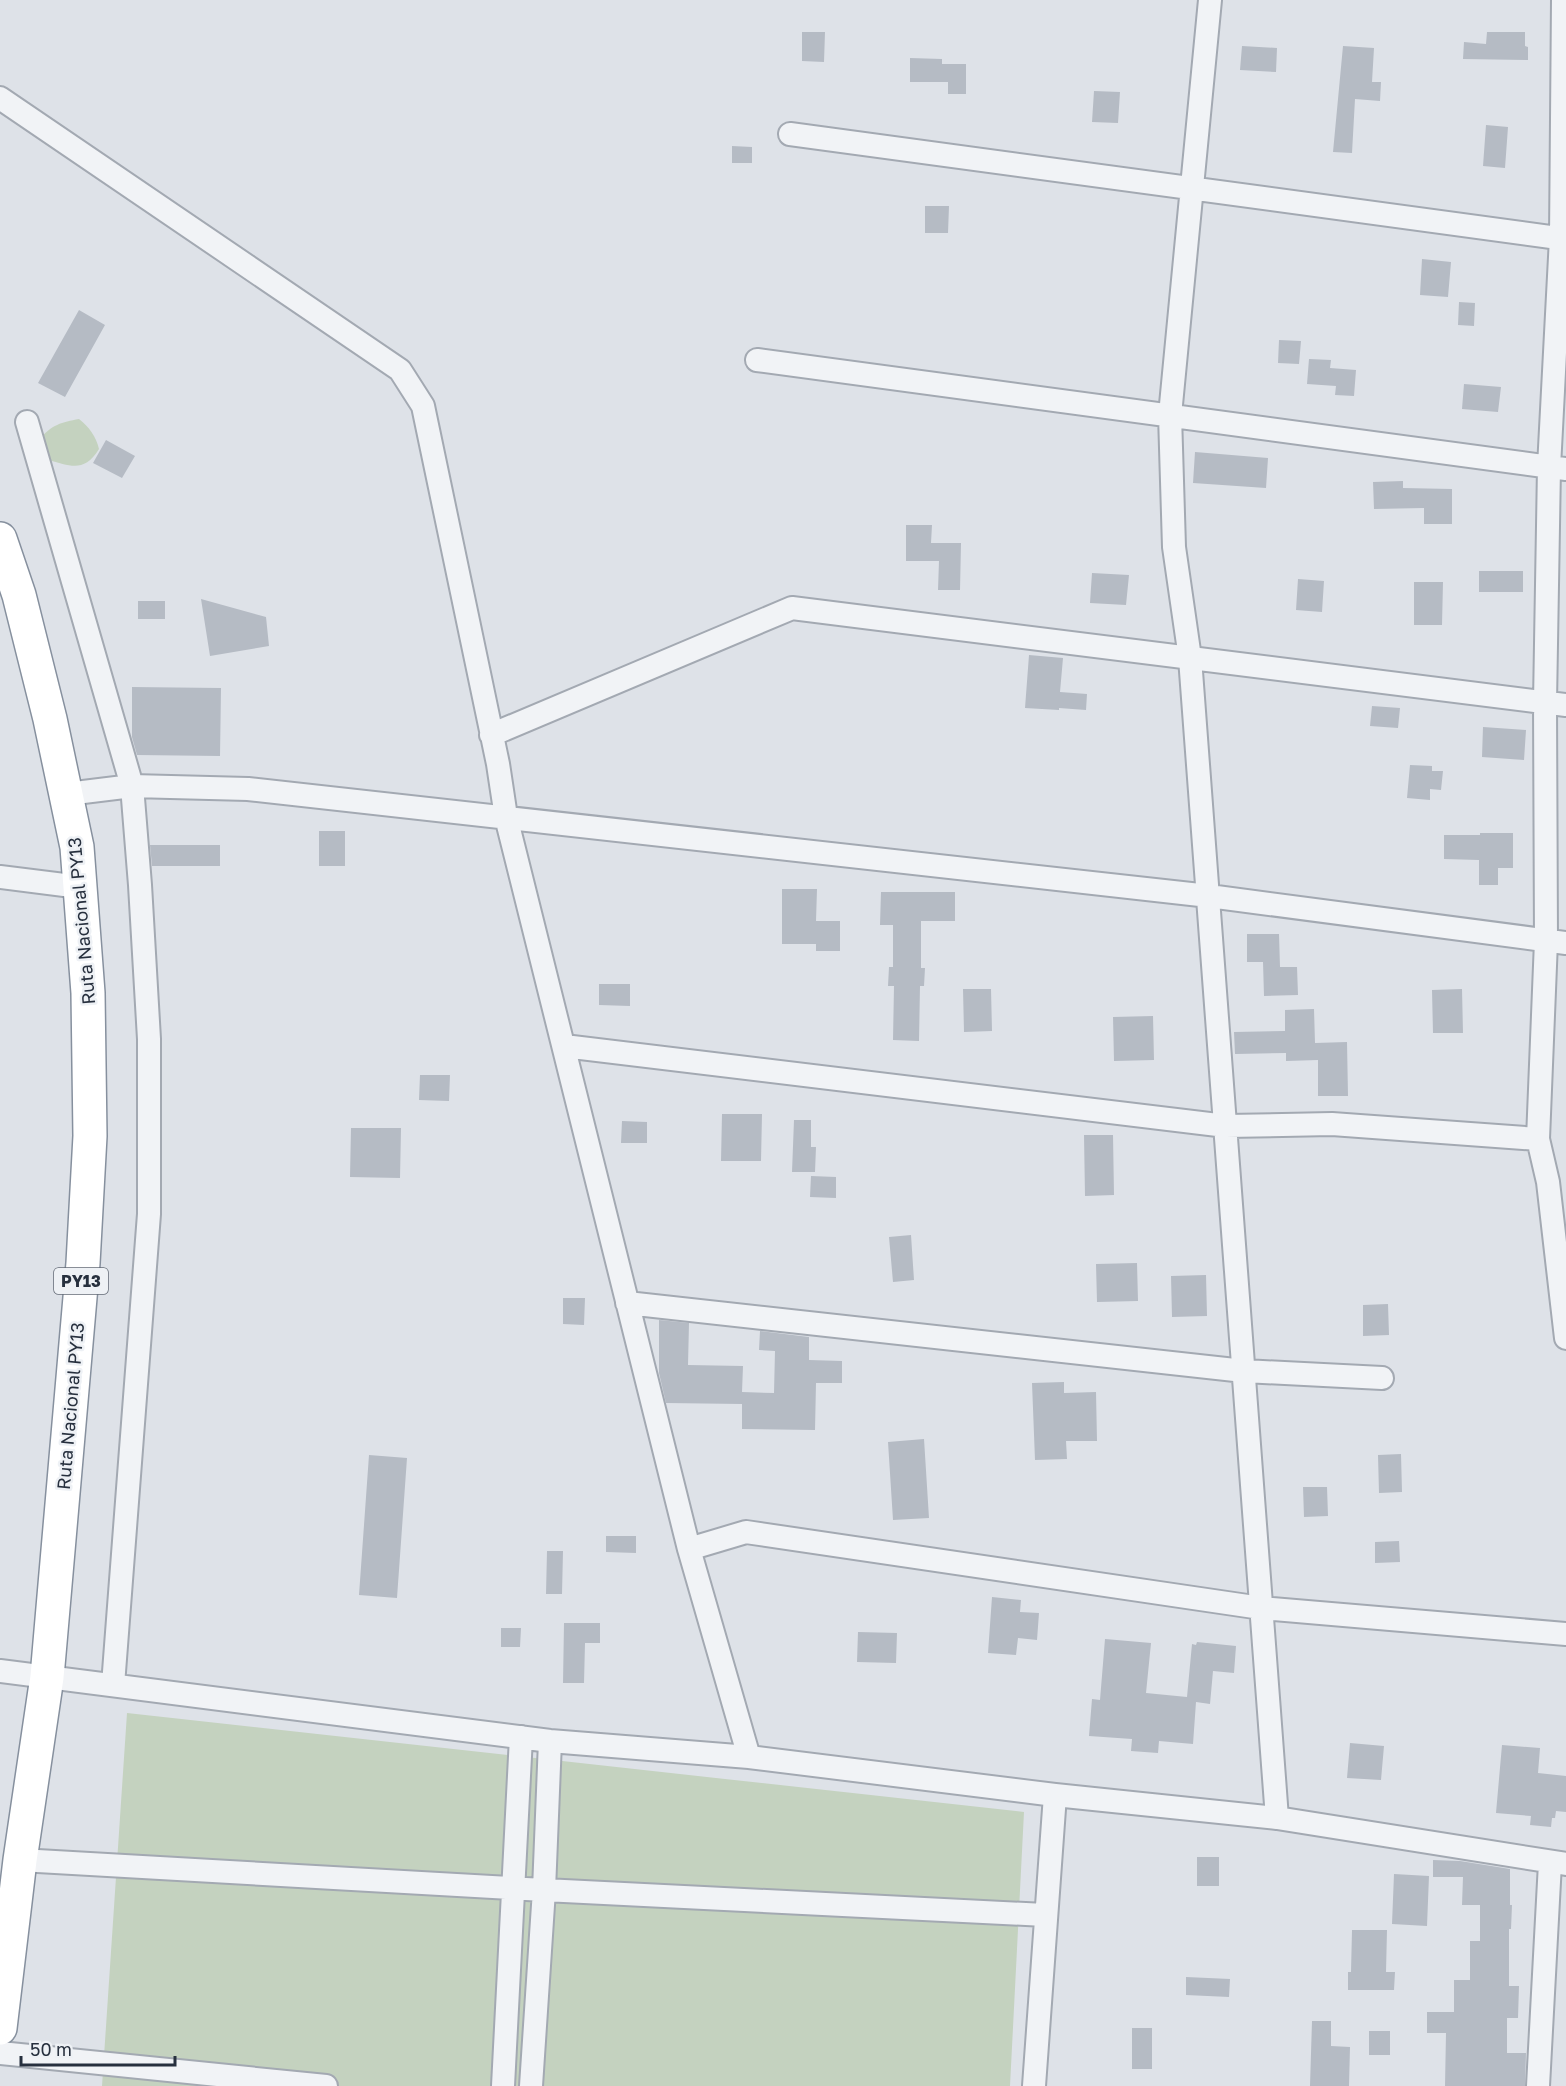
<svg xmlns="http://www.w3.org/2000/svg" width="1566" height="2086" font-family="'Golos Text',sans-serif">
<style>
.green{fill:#c4d2bf}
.building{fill:#b5bbc4}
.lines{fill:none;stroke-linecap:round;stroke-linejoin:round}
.minor-casing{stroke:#a3a9b2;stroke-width:26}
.trunk-casing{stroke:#86909e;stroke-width:36}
.minor{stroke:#f1f3f6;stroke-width:22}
.trunk{stroke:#fff;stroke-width:33}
.labels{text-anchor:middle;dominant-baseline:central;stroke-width:5;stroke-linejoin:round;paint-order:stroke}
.shield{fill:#eef1f5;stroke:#636a75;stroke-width:1.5}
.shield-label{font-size:16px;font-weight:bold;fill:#27303e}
.street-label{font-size:18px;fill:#27303e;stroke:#eef1f5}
</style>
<rect width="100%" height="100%" fill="#dee2e8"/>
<!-- green -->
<path class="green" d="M79,419C89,427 96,436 99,449C84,473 71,466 48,460L40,439C51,425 62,422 79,419Z
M127,1713L1024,1812L1010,2086H102Z"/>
<!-- building -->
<path class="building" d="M802,32H825L824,62L802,61Z
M1487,32H1525V46L1528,47V60L1463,59L1464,42L1486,44Z
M1242,46L1277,48L1276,72L1240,70Z
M1343,46L1374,48L1372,82H1381L1380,101L1355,99L1352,153L1333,152Z
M910,58L942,59V64H966V94H948V82H910Z
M1094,91L1120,92L1118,123L1092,122Z
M1486,125L1508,127L1505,168L1483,166Z
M732,146L752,147V163H732Z
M925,206H949L948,233H925Z
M1422,259L1451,262L1448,297L1420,295Z
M1459,302L1475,303L1474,326L1458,325Z
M79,310L105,325L65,397L38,383Z
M1279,340L1301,341L1299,364L1278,363Z
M1309,359L1331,360L1330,368L1356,370L1354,396L1335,395L1336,386L1307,384Z
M1464,384L1501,387L1498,412L1462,409Z
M106,440L135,456L122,478L93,463Z
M1195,452L1268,458L1266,488L1193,483Z
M1403,481V488L1452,489V524H1424V508L1374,509L1373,482Z
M906,525H932L931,543H961L960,590H938L939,561H906Z
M1479,571H1523V592H1479Z
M1092,573L1129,575L1126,605L1090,603Z
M1298,579L1324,581L1322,612L1296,610Z
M1414,582H1443L1442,625H1414Z
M201,599L266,617L269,646L210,656Z
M138,601H165V619H138Z
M1029,655L1063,658L1060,692L1087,694L1086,710L1059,708V710L1025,708Z
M132,687L221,688L220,756L137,755L132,737Z
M1372,706L1400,708L1398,728L1370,726Z
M1483,727L1526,730L1524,760L1482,757Z
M1410,765L1432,766V771H1443L1441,790L1430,789V800L1407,798Z
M319,831H345V866H319Z
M1480,833H1513V868H1498V885H1479V860L1444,859V835H1480Z
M150,845H220V866H152Z
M782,889H817L816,921H840V951H816V944H782Z
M881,892H955V921H921V968H925L924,986H920L919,1041L893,1040L894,986H888L889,967H893V925H880Z
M1247,934H1279L1280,967H1297L1298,995L1264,996L1263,962H1247Z
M599,984H630V1006L599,1005Z
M963,989H991L992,1031L964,1032Z
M1462,989L1463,1033H1433L1432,990Z
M1314,1009L1315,1043L1347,1042L1348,1096H1318V1060L1286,1061V1053L1235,1054L1234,1032L1285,1031V1010Z
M1153,1016L1154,1060L1114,1061L1113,1017Z
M420,1075H450L449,1101L419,1100Z
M722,1114H762L761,1161H721Z
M794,1120H811V1147H816L815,1172H792Z
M622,1121L647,1122V1143H621Z
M351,1128H401L400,1178L350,1177Z
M1084,1135H1113L1114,1195L1085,1196Z
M811,1176L836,1177V1198L810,1197Z
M911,1235L914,1280L893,1282L889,1237Z
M1137,1263L1138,1301L1097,1302L1096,1264Z
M1206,1275L1207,1316L1172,1317L1171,1276Z
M563,1298H585L584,1325L563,1324Z
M1388,1304L1389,1335L1363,1336V1305Z
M659,1320L689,1323L688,1365L743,1366L742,1392L774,1393L775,1351L759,1350L760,1331L809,1337V1360L842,1361V1383H816L815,1430L742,1429V1404L666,1403L659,1373Z
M1064,1382V1393L1096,1392L1097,1441H1066L1067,1459L1035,1460L1032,1383Z
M924,1439L929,1518L893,1520L888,1442Z
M1401,1454L1402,1492L1379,1493L1378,1455Z
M369,1455L407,1458L397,1598L359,1595Z
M1303,1487H1327L1328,1516L1304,1517Z
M606,1536H636V1553L606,1552Z
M1399,1541L1400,1562L1375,1563V1542Z
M547,1551H563L562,1594H546Z
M992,1597L1021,1600L1020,1612L1039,1613L1037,1640L1018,1638L1016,1655L988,1653Z
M564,1623H600V1643H585L584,1683H563Z
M501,1628H521L520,1647H501Z
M858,1632L897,1633L896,1663L857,1662Z
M1105,1639L1151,1643L1146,1693L1187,1697L1192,1644L1196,1645L1197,1642L1236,1646L1234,1673L1213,1671L1210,1704L1196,1702L1193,1744L1159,1741L1158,1753L1131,1751L1132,1739L1089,1736L1092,1699L1100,1700Z
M1350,1743L1384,1746L1381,1780L1347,1778Z
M1502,1745L1540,1748L1538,1773L1566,1776V1812L1556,1811L1555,1818H1552L1551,1827L1530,1825L1531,1816L1496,1813Z
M1197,1857H1219V1886H1197Z
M1433,1860L1460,1861L1510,1869V1905H1512L1511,1929H1509V1986H1519L1518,2018H1507V2053H1526L1525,2086H1445L1446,2033H1427V2012H1454V1980H1470V1941H1480V1905H1462L1463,1877H1433Z
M1394,1874L1429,1876L1427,1926L1392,1924Z
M1352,1930H1387L1386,1972H1395L1394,1990H1348V1972H1351Z
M1186,1977L1230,1979L1229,1997L1186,1995Z
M1312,2021H1331V2046L1350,2047L1349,2086H1310Z
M1132,2028H1152V2069H1132Z
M1369,2031H1390V2055H1369Z"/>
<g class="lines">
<defs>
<path id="minor" d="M1210,0L1170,415L1174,547L1190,658L1277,1818
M1563,0L1561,238L1549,467L1545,703L1546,941L1538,1139L1548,1182L1566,1338
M0,98L400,370L423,406L498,764L506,817L689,1549L749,1757
M790,134L1566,239
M757,360L1566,469
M27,422L132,786L140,885L149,1039V1214L113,1685
M491,735L792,608L1566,705
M67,794L132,786L248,789L1209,896L1566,943
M0,877L80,887
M564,1046L1226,1126L1332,1124L1538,1139
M627,1303L1244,1371L1382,1378
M689,1549L746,1532L1261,1608L1566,1634
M0,1671L550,1741L749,1757L1055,1795L1277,1818L1566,1864
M20,1860L544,1890L1045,1915
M0,2053L326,2086
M503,2086L521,1737
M531,2086L544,1890L550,1741
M1034,2086L1055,1795
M1538,2086L1550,1863"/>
<path id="trunk" d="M0,539L19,595L50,719L77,847L88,993L90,1136L83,1263L47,1677L20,1860L0,2028"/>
</defs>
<!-- minor casing -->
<use href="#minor" class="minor-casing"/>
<!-- trunk casing -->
<use href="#trunk" class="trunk-casing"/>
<!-- minor -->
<use href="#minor" class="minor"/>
<!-- trunk -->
<use href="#trunk" class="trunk"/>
</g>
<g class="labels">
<!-- shield labels -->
<rect class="shield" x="54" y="1268" width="54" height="26" rx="4.5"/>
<g class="shield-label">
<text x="81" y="1281">PY13</text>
</g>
<!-- street labels -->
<g class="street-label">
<text transform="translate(81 921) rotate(-95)">Ruta Nacional PY13</text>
<text transform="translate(70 1406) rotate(-85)">Ruta Nacional PY13</text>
</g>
</g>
<!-- scale -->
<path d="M21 2056v9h154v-9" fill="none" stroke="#27303e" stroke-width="3"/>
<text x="30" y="2056" font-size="18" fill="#27303e" stroke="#eef1f5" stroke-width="4.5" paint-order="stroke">50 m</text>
</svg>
